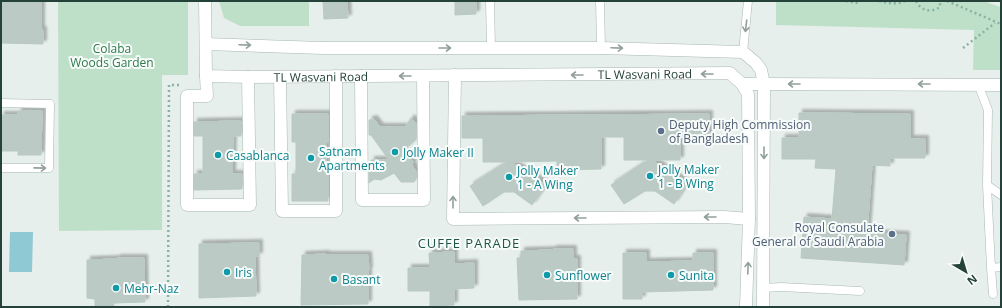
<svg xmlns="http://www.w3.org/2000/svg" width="1002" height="308" font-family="'Open Sans',sans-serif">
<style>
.green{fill:#bfe0c8}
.water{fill:#8ec9d4}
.building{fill:#bbcac4;stroke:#b8c9c2;filter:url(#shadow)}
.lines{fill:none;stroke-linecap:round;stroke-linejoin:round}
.lane-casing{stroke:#a8b8b2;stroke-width:9}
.street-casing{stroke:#a8b8b2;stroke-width:13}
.path{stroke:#86b3a5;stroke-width:2.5;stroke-dasharray:2 3;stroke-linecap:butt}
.lane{stroke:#fff;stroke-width:8}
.street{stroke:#fff;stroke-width:12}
.oneway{stroke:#92a09c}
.service-dot{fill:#5c6f8a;stroke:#f7fbf9;stroke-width:1.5}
.culture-dot{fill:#0f9aa8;stroke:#f7fbf9;stroke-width:1.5}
.labels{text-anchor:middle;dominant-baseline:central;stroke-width:4;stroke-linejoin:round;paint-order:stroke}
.park-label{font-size:12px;fill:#2d7a4b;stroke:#f7fbf9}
.street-label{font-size:12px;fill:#24423a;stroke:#f7fbf9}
.service-label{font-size:12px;fill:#4e5e75;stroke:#f7fbf9;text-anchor:start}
.culture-label{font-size:12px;fill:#0d838f;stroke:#f7fbf9;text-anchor:start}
.neighbourhood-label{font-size:13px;letter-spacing:1px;fill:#1f5548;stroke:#f7fbf9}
</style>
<defs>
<filter id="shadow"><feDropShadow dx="3.5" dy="-3.5" stdDeviation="1" flood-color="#0004"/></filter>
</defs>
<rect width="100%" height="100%" fill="#e6efeb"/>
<!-- green -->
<path class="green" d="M58,1H188V75H162V230L59,231Z
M219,1H309V26H240L224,18Z
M776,1H983L1001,7V70H973L974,30L776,25Z"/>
<!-- water -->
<path class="water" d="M10,232H33L32,272H9Z"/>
<!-- building -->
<path class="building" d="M1,1H41V30H43V44L1,43Z
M323,1H347L348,18L324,19Z
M455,1H476V14L455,15Z
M18,111H42L41,155H18V151H1V115H18Z
M799,113L910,114V139H925V158H890V166L872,165L867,233L906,235L904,265L801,258L804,217L832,219L836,169L815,168L816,159H782V138H799Z
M292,114H328V142H326V174H328V201H292V174H296V142H292Z
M709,114V136L680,137V160H652L687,184L674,204L655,191H645L624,204L611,185L649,160H624V137H601V169L557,170V161L511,162L546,185L532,205L514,192H504L483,206L470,186L508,162H483V138H462V116Z
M411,118L416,123V139L402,152L413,161L412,165L416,172V179L414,182H401L394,173L381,180L374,179L369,183V168L371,166V160H389L371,135H369V120L374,119L380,127H405Z
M241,121V136H233L232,174H242V189L194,190V174H203V136H194V122Z
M259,243V256H255L256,296L199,298V244Z
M553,249H573V259H577V299L519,300L517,258H521V251L553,250Z
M454,252V264L474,263V288L454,289V305L430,306V291H408V268H430L429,253Z
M623,253H646V262L693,261V253H713V290L642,292V299H623Z
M326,254V255H368L369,270H368V304L301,305L302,255Z
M117,258H144L145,302L113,303L114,306H95V299L87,298V260L117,259Z"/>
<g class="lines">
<defs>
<path id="lane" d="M490,1L491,48
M600,1L601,48
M743,52L748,1
M978,84L988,110L987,185L991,268L1001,267
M1,103L50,104L49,168H1
M987,185L1001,195
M991,268L993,294
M763,288L781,287L860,291"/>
<g id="street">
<path id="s1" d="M205,1L206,76L248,77L730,73L742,84L748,94L749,219L746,307"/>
<path d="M206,44L323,48H601L743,52L756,63L761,70L764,84L763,307"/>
<path d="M455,75L453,219L724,217L749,219"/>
<path d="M206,76L207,96H187V205H250L248,77"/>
<path d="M361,76L362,200H424L423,76"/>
<path d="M280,77L282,211H336V76"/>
<path d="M742,84L1001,85"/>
</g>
</defs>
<!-- lane casing -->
<use href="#lane" class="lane-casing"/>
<!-- street casing -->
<use href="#street" class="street-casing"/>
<!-- path -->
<path class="path" d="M846,1L856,3L858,1
M879,1C888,3 896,5 905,1
M916,1C921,11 931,13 940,7V1
M947,1L1001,24
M963,48L995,23
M168,307L169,85H182"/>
<!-- lane -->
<use href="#lane" class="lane"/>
<!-- street -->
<use href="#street" class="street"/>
</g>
<!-- one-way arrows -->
<defs><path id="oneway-shaft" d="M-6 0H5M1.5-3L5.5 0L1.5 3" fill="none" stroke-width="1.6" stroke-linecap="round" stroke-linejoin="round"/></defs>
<g class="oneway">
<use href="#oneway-shaft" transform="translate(746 26) rotate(97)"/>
<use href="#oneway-shaft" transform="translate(245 45) rotate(2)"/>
<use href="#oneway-shaft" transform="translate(445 48)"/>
<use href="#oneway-shaft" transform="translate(617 48) rotate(2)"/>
<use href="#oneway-shaft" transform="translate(707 74) rotate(180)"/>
<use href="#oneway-shaft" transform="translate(577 75) rotate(180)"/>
<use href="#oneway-shaft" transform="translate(405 76) rotate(180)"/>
<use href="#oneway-shaft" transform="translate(794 84) rotate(180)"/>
<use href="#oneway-shaft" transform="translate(924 84) rotate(180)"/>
<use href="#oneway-shaft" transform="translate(764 153) rotate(90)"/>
<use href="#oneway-shaft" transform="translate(40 168) rotate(1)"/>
<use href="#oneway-shaft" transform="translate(453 202) rotate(-90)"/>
<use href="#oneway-shaft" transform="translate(710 217) rotate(180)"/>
<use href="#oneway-shaft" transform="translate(580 218) rotate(180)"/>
<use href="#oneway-shaft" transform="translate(748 268) rotate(-88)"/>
</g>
<!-- markers -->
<g class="service-dot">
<circle cx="661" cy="131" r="4"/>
<circle cx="892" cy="234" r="4"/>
</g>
<g class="culture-dot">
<circle cx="395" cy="152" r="4"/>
<circle cx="218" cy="155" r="4"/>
<circle cx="311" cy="158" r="4"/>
<circle cx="650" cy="176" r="4"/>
<circle cx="509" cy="177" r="4"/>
<circle cx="227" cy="272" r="4"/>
<circle cx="547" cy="275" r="4"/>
<circle cx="671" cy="275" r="4"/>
<circle cx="334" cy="279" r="4"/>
<circle cx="116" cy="288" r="4"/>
</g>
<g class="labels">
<!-- park labels -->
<g class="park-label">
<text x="112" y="48">Colaba<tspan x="112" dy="14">Woods Garden</tspan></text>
</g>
<!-- street labels -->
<g class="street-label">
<text stroke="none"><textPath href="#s1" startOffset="514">TL Wasvani Road</textPath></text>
<text stroke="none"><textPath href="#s1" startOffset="190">TL Wasvani Road</textPath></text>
</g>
<!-- service labels -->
<g class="service-label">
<text x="669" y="124">Deputy High Commission<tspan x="669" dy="14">of Bangladesh</tspan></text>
<text x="884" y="227" text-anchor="end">Royal Consulate<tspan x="884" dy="14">General of Saudi Arabia</tspan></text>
</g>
<!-- culture labels -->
<g class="culture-label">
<text x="319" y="151">Satnam<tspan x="319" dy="14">Apartments</tspan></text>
<text x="403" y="152">Jolly Maker II</text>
<text x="226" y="155">Casablanca</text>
<text x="658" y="169">Jolly Maker<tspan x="658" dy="14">1 - B Wing</tspan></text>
<text x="517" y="170">Jolly Maker<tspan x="517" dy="14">1 - A Wing</tspan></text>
<text x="235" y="272">Iris</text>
<text x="555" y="275">Sunflower</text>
<text x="679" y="275">Sunita</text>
<text x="342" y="279">Basant</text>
<text x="124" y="288">Mehr-Naz</text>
</g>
<!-- neighbourhood labels -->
<g class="neighbourhood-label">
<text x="469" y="243">CUFFE PARADE</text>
</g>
</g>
<!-- border -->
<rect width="1002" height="308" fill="none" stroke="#24423a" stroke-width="4"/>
<!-- north arrow -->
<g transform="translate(966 272) rotate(142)" stroke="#f7fbf9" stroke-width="3" paint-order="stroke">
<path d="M0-3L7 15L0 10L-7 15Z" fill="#24423a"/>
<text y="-6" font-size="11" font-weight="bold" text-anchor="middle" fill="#24423a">N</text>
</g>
</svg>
